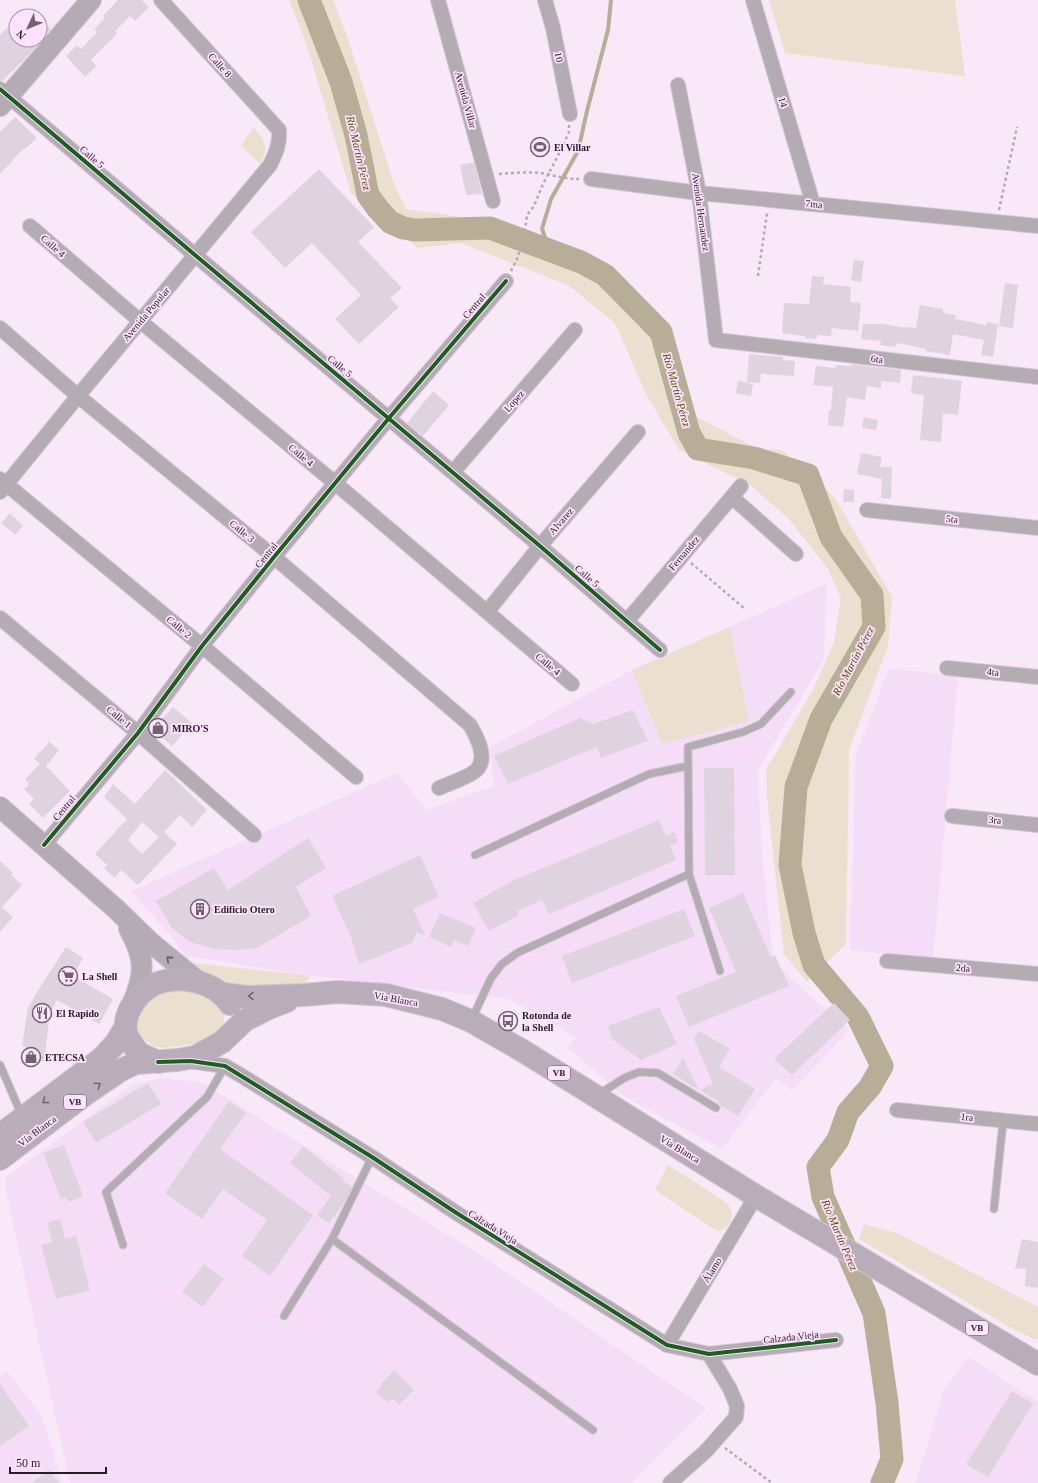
<svg xmlns="http://www.w3.org/2000/svg" width="1038" height="1483" font-family="Georgia,serif">
<style>
.built{fill:#f6ddf7}
.green{fill:#ebdfd0}
.lines{fill:none;stroke-linecap:round;stroke-linejoin:round}
.stream{stroke:#b8ae97;stroke-width:4}
.river{stroke:#b8ae97;stroke-width:23}
.building{fill:#dfd3df;fill-rule:evenodd}
.lane-casing{stroke:#d1c5d1;stroke-width:9}
.street-casing{stroke:#d1c5d1;stroke-width:16}
.secondary-casing{stroke:#d1c5d1;stroke-width:22}
.primary-casing{stroke:#d1c5d1;stroke-width:24}
.path{stroke:#b3abb3;stroke-width:2.5;stroke-dasharray:3 3;stroke-linecap:butt}
.lane{stroke:#b3acb3;stroke-width:7}
.street{stroke:#b3acb3;stroke-width:14}
.secondary{stroke:#b4abb4;stroke-width:20}
.primary{stroke:#b8adb8;stroke-width:22}
.cycleway-casing{stroke:#fee2fe;stroke-width:6}
.cycleway{stroke:#1b5e20;stroke-width:4}
.oneway{stroke:#665c66}
.oneway2{stroke:#6f646f}
.labels{text-anchor:middle;dominant-baseline:central;stroke-width:3.5;stroke-linejoin:round;paint-order:stroke}
.shield{fill:#fee2fe;stroke:#675767;stroke-width:1}
.shield-label{font-size:9px;font-weight:bold;fill:#261c26}
.street-label{font-size:10px;fill:#261c26;stroke:#fee2fe}
.poi-label{font-size:10px;font-weight:bold;fill:#261c26;stroke:#fee2fe;text-anchor:start}
.water-label{font-size:11px;font-style:italic;fill:#574a00;stroke:#fee2fe}
</style>
<rect width="100%" height="100%" fill="#f8e8f8"/>
<!-- built -->
<path class="built" d="M826,584L824,659L758,770L762,855L773,959L791,979L849,1030L792,1091L776,1078L722,1149L625,1097L568,1048L575,1037L509,999L298,974L184,955L175,941L131,891L397,773L427,810L494,786L490,747L632,670Z
M889,669L958,675L933,960L850,950L856,754Z
M160,1078L201,1082L479,1254L706,1408L632,1483H70L6,1191V1177L132,1085Z
M968,1357L1038,1402V1483H916L943,1392Z
M7,1371L42,1416L62,1483H0V1377Z"/>
<!-- green -->
<path class="green" d="M289,0H333L347,36L394,184L406,209L475,219L496,218L581,254L675,347L695,416L758,449L782,450L835,498L892,597L888,646L849,750L846,944L807,982L784,954L767,797L766,770L814,688L834,642L841,598L828,569L789,519L750,485L679,450L646,394L615,323L568,285L461,243L418,248L351,193L307,46Z
M769,0H955L965,76L785,53Z
M254,127C265,143 269,146 260,164L241,146Z
M730,627L749,721L662,744L632,670Z
M180,962L306,975L310,978L304,984L288,988L226,987Z
M181,989L208,993L225,1013L223,1024L215,1033L198,1043L164,1048L154,1046L147,1042L138,1032L135,1025L139,1009L157,993Z
M668,1165L727,1203C736,1215 732,1228 717,1231L655,1190Z
M864,1224L897,1233L1038,1307V1339H1034L1013,1329L859,1239Z"/>
<g class="lines">
<!-- stream -->
<path class="stream" d="M549,249L542,229L551,199L578,151L587,111L608,30L611,0"/>
<!-- river -->
<path class="river" d="M309,0L341,82L356,135L368,195L378,209L390,222L403,228L415,230L490,228L581,262L605,275L661,332L689,433L698,449L754,458L808,475L831,537L872,595L874,627L821,719L796,787L790,865L804,933L814,965L858,1017L882,1066L870,1087L848,1112L838,1140L818,1167L823,1197L874,1313L887,1403L892,1459L882,1483"/>
</g>
<!-- building -->
<path class="building" d="M118,0H142L149,7L135,21L130,16L115,31L117,34L91,60L96,66L85,77L66,56L77,45L81,49L97,32L94,29L105,18L103,16Z
M16,19V40H40V20L51,29L24,60L2,81H0V35Z
M15,117L37,138L25,149L24,148L0,174V132Z
M474,162L482,194L466,195L460,165Z
M319,169L374,227L358,242L402,288L390,298L399,307L359,344L335,319L361,295L312,243L285,268L251,232Z
M854,260L864,261L861,282L851,280Z
M812,276L824,277L823,284L851,287L850,302L861,303L858,331L832,328L831,336L817,335L816,339L805,338V336L782,333L784,303L809,304Z
M1005,283L1018,285L1013,328L999,326Z
M920,305L943,309V313L956,315L955,319L986,325L987,322L998,324L993,357L981,355L984,340L953,334L950,355L926,351V349L897,343L896,347L880,345L881,341L861,339L863,324H883L907,328V327L916,328Z
M749,354L783,357V360L795,361L794,376L761,374L760,383L747,382Z
M852,364L901,370L900,383L881,381V388L867,386L865,400L847,397L843,427L828,425L829,410H831L833,387L813,385L816,366L835,368L836,365L852,366Z
M913,375L962,381L958,415L943,413L941,442L920,440L924,395L911,393Z
M738,381L753,384L751,396L736,393Z
M433,391L449,405L423,436L407,423Z
M864,417L878,420L876,430L862,428Z
M861,453L882,457L880,467H892L891,499L881,498L882,479L857,474Z
M844,489L854,490V502H843Z
M10,513L23,526L15,535L1,523Z
M173,707L192,723L172,746L153,729Z
M633,710L648,741L601,758L597,747L508,784L494,756L580,718L593,724Z
M49,742L59,750L46,766L70,791L43,818L29,804L34,799L24,789L29,784L25,779L40,764L34,759Z
M704,768H734L735,875H705Z
M165,770L207,810L192,827L180,815L159,837L164,832L177,844L138,885L121,870L115,878L104,868L107,865L95,854L127,819L104,797L113,784L135,804ZM142,822L159,837L142,854L128,840Z
M659,820L666,836L674,832L678,842L670,846L676,860L549,914L542,900L517,911L519,915L489,931L473,903L514,880Z
M308,838L326,868L296,887L311,916L257,948L239,950L214,949L190,942L172,928L156,901L214,868L228,890Z
M420,855L439,897L413,909L425,935L417,932L412,943L359,964L351,937L332,896Z
M0,861L13,873L11,875L22,885L2,907L13,917L0,932Z
M743,893L771,957L775,955L789,986L689,1027L676,996L736,972L709,908Z
M684,909L695,936L572,983L562,956Z
M440,913L476,928L468,946L454,940L451,947L429,937Z
M66,947L83,958L73,976L113,999L99,1024L57,1000L50,1013L44,1061L27,1060L28,1048L22,1046L28,1008L39,989Z
M834,1003L850,1020L792,1075L774,1059Z
M659,1007L677,1044L641,1060L612,1039L608,1026Z
M699,1031L730,1049L719,1067L755,1089L738,1116L720,1105L718,1103L719,1102L700,1090L713,1084L694,1039Z
M683,1058L699,1090L673,1074Z
M148,1083L161,1104L96,1143L83,1122Z
M229,1101L246,1113L220,1149L313,1215L270,1276L242,1256L267,1220L223,1189L202,1219L165,1193Z
M64,1145L83,1196L68,1202L66,1197L61,1199L43,1153Z
M303,1146L344,1179L343,1181L352,1187L344,1203L329,1223L317,1215L331,1196L290,1163Z
M60,1219L65,1239L76,1236L90,1290L56,1299L41,1245L52,1242L47,1223Z
M1022,1239L1038,1242V1288L1025,1286L1026,1268L1015,1269Z
M204,1264L224,1279L203,1307L182,1292Z
M394,1370L414,1390L399,1405L392,1398L387,1402L376,1392L382,1385L381,1384Z
M0,1384L29,1426L0,1446Z
M1012,1391L1033,1404L988,1477L966,1464Z
M49,1470L59,1483H31Z"/>
<g class="lines">
<defs>
<path id="lane" d="M475,855L649,774L688,766
M720,971L689,874L688,747L743,732L761,724L791,692
M472,1019L491,978L502,964L517,953L689,874
M0,1065L22,1116
M598,1095L624,1078L639,1072L658,1073L716,1108
M994,1209L1003,1121
M332,1239L593,1430
M123,1245L106,1192L207,1097L225,1066
M284,1316L332,1239L372,1157"/>
<path id="street" d="M438,0L493,201
M545,0L553,28L570,114
M753,0L813,204
M678,85L699,193L716,340L1038,377
M0,89L195,255L540,546L660,650
M591,179L699,193L1038,226
M30,226L140,321L335,483L572,684
M0,328L78,396L274,557L470,725C477,737 490,761 474,772C464,779 450,783 439,788
M453,472L575,330
M0,479L202,646L356,777
M0,492L78,396L270,165C276,153 280,144 279,130L161,0
M732,497L796,554
M867,510L1038,528
M487,612L540,546L638,432
M0,618L138,733L254,835
M627,621L741,486
M947,668L1038,677
M952,816L1038,825
M44,845L138,733L202,646L274,557L389,418L506,281
M887,961L1038,974
M188,1061L225,1066L242,1076L372,1157L455,1212L667,1345L709,1354L836,1340
M897,1110L1038,1124
M667,1345L756,1196
M670,1483L706,1451L736,1417L737,1406L730,1389L709,1354"/>
<path id="secondary" d="M0,106L91,0
M0,807L116,909L150,942L200,983
M129,929C146,959 145,974 132,1005"/>
<path id="primary" d="M220,993L232,995L247,997L304,995L338,992L386,995L442,1009L471,1021L523,1051L756,1196L1038,1364
M158,1062C152,1059 146,1057 141,1054C137,1052 134,1046 131,1042C116,1023 135,993 155,984C180,974 215,981 230,1004
M0,1135L102,1058L116,1043L125,1028
M0,1159L87,1093L121,1070L136,1063L177,1060L195,1057L222,1042L245,1020L269,1008L287,1001"/>
</defs>
<!-- lane casing -->
<use href="#lane" class="lane-casing"/>
<!-- street casing -->
<use href="#street" class="street-casing"/>
<!-- secondary casing -->
<use href="#secondary" class="secondary-casing"/>
<!-- primary casing -->
<use href="#primary" class="primary-casing"/>
<!-- path -->
<path class="path" d="M499,174C515,173 531,171 547,174C558,177 568,179 579,179
M999,210L1017,127
M511,271L518,257L526,223L527,215L534,206L543,184L562,148L569,132V125
M758,276L767,213
M691,563L745,609
M725,1448L772,1483"/>
<!-- lane -->
<use href="#lane" class="lane"/>
<!-- street -->
<use href="#street" class="street"/>
<!-- secondary -->
<use href="#secondary" class="secondary"/>
<!-- primary -->
<use href="#primary" class="primary"/>
<defs>
<path id="cycleway" d="M0,89L195,255L540,546L660,650
M44,845L138,733L202,646L274,557L389,418L506,281
M158,1062L191,1061L225,1066L372,1157L455,1212L667,1345L709,1354L836,1340"/>
</defs>
<!-- cycleway casing -->
<use href="#cycleway" class="cycleway-casing"/>
<!-- cycleway -->
<use href="#cycleway" class="cycleway"/>
</g>
<!-- one-way arrows -->
<defs><path id="oneway-chevron" d="M-2-3.5L2.5 0L-2 3.5" fill="none" stroke-width="1.6" stroke-linecap="round" stroke-linejoin="round"/></defs>
<use class="oneway" href="#oneway-chevron" transform="translate(169 959) rotate(-140)"/>
<g class="oneway2">
<use href="#oneway-chevron" transform="translate(251 996) rotate(-179)"/>
<use href="#oneway-chevron" transform="translate(98 1085) rotate(-35)"/>
<use href="#oneway-chevron" transform="translate(45 1101) rotate(143)"/>
</g>
<!-- icons -->
<defs>
<symbol id="stadium-ring" viewBox="-11 -11 22 22"><circle r="9.5" fill="#fee2fe" stroke="#706370" stroke-width="1.5"/><path d="M0-5a6.5 5 0 1 0 0 10a6.5 5 0 1 0 0-10ZM-3.5-1.8h7v3.6h-7Z" fill="#706370"/></symbol>
<symbol id="shop-ring" viewBox="-11 -11 22 22"><circle r="9.5" fill="#fee2fe" stroke="#706370" stroke-width="1.5"/><path d="M-5-2.5h2.3a2.7 3.5 0 0 1 5.4 0H5L5.5 6h-11ZM-1.5-2.5h3a1.5 2.3 0 0 0-3 0Z" fill="#706370"/></symbol>
<symbol id="building-ring" viewBox="-11 -11 22 22"><circle r="9.5" fill="#fee2fe" stroke="#706370" stroke-width="1.5"/><path d="M-4-6H4V6H1V3H-1V6H-4ZM-2.5-4.3h1.7v1.8h-1.7ZM.8-4.3h1.7v1.8H.8ZM-2.5-1h1.7V.8h-1.7ZM.8-1h1.7V.8H.8Z" fill="#706370"/></symbol>
<symbol id="supermarket-ring" viewBox="-11 -11 22 22"><circle r="9.5" fill="#fee2fe" stroke="#706370" stroke-width="1.5"/><path d="M-6-5.5h2.5l.6 2H6L4.5 2H-2.5L-4.4-4H-6ZM-1.5 3.2a1.3 1.3 0 1 0 .1 0ZM3 3.2a1.3 1.3 0 1 0 .1 0Z" fill="#706370"/></symbol>
<symbol id="restaurant-ring" viewBox="-11 -11 22 22"><circle r="9.5" fill="#fee2fe" stroke="#706370" stroke-width="1.5"/><path d="M-5-6h1v4h1v-4h1v4h1v-4h1v5L-1.5 .5V6h-2V.5L-5-1ZM5-6V6H3V1.5H1.5Q1.5-4 5-6Z" fill="#706370"/></symbol>
<symbol id="bus-ring" viewBox="-11 -11 22 22"><circle r="9.5" fill="#fee2fe" stroke="#706370" stroke-width="1.5"/><path d="M-5-6H5V4H4V6H2V4H-2V6H-4V4H-5ZM-3.5-4V0h7V-4ZM-3.5 1.2v1.5H-2V1.2ZM2 1.2v1.5H3.5V1.2Z" fill="#706370"/></symbol>
</defs>
<g fill-rule="evenodd">
<use href="#stadium-ring" x="529" y="136" width="22" height="22"/>
<use href="#shop-ring" x="147" y="717" width="22" height="22"/>
<use href="#building-ring" x="189" y="898" width="22" height="22"/>
<use href="#supermarket-ring" x="57" y="965" width="22" height="22"/>
<use href="#restaurant-ring" x="31" y="1002" width="22" height="22"/>
<use href="#bus-ring" x="497" y="1010" width="22" height="22"/>
<use href="#shop-ring" x="20" y="1046" width="22" height="22"/>
</g>
<g class="labels">
<!-- shield labels -->
<g class="shield">
<rect x="548" y="1066" width="22" height="14" rx="3"/>
<rect x="64" y="1095" width="22" height="14" rx="3"/>
<rect x="966" y="1321" width="22" height="14" rx="3"/>
</g>
<g class="shield-label">
<text x="559" y="1073">VB</text>
<text x="75" y="1102">VB</text>
<text x="977" y="1328">VB</text>
</g>
<!-- street labels -->
<g class="street-label">
<text transform="translate(559 57) rotate(79)">10</text>
<text transform="translate(220 65) rotate(48)">Calle 8</text>
<text transform="translate(466 100) rotate(75)">Avenida Villar</text>
<text transform="translate(783 102) rotate(74)">14</text>
<text transform="translate(92 157) rotate(41)">Calle 5</text>
<text transform="translate(814 204) rotate(6)">7ma</text>
<text transform="translate(701 212) rotate(82)">Avenida Hernandez</text>
<text transform="translate(53 246) rotate(41)">Calle 4</text>
<text transform="translate(474 306) rotate(-49)">Central</text>
<text transform="translate(146 314) rotate(-50)">Avenida Popular</text>
<text transform="translate(877 359) rotate(6)">6ta</text>
<text transform="translate(340 366) rotate(40)">Calle 5</text>
<text transform="translate(514 401) rotate(-49)">Lopez</text>
<text transform="translate(301 455) rotate(40)">Calle 4</text>
<text transform="translate(952 519) rotate(6)">5ta</text>
<text transform="translate(561 521) rotate(-49)">Alvarez</text>
<text transform="translate(242 531) rotate(40)">Calle 3</text>
<text transform="translate(684 553) rotate(-50)">Fernandez</text>
<text transform="translate(266 555) rotate(-51)">Central</text>
<text transform="translate(587 576) rotate(41)">Calle 5</text>
<text transform="translate(179 627) rotate(40)">Calle 2</text>
<text transform="translate(548 664) rotate(40)">Calle 4</text>
<text transform="translate(993 672) rotate(6)">4ta</text>
<text transform="translate(119 717) rotate(40)">Calle 1</text>
<text transform="translate(64 808) rotate(-50)">Central</text>
<text transform="translate(995 820) rotate(6)">3ra</text>
<text transform="translate(963 968) rotate(5)">2da</text>
<text transform="translate(396 999) rotate(10)">Vía Blanca</text>
<text transform="translate(967 1117) rotate(6)">1ra</text>
<text transform="translate(37 1131) rotate(-37)">Vía Blanca</text>
<text transform="translate(680 1149) rotate(31)">Vía Blanca</text>
<text transform="translate(493 1227) rotate(32)">Calzada Vieja</text>
<text transform="translate(712 1270) rotate(-59)">Álamo</text>
<text transform="translate(791 1337) rotate(-6)">Calzada Vieja</text>
</g>
<!-- poi labels -->
<g class="poi-label">
<text x="554" y="147">El Villar</text>
<text x="172" y="728">MIRO'S</text>
<text x="214" y="909">Edificio Otero</text>
<text x="82" y="976">La Shell</text>
<text x="56" y="1013">El Rapido</text>
<text x="522" y="1015">Rotonda de<tspan x="522" dy="12">la Shell</tspan></text>
<text x="45" y="1057">ETECSA</text>
</g>
<!-- water labels -->
<g class="water-label">
<text transform="translate(359 153) rotate(77)">Río Martín Pérez</text>
<text transform="translate(677 390) rotate(74)">Río Martín Pérez</text>
<text transform="translate(853 661) rotate(-62)">Río Martín Pérez</text>
<text transform="translate(840 1235) rotate(67)">Río Martín Pérez</text>
</g>
</g>
<!-- north arrow -->
<g transform="translate(28 28) rotate(226)"><circle r="19" fill="#fee2fe" stroke="#a893a8"/>
<path d="M0-3L7 15L0 10L-7 15Z" fill="#706370"/>
<text y="-6" font-size="11" font-weight="bold" text-anchor="middle" fill="#261c26">N</text>
</g>
<!-- scale -->
<path d="M10 1467v6h96v-6" fill="none" stroke="#261c26" stroke-width="2"/>
<text x="16" y="1467" font-size="12" fill="#261c26" stroke="#fee2fe" stroke-width="3" paint-order="stroke">50 m</text>
</svg>
